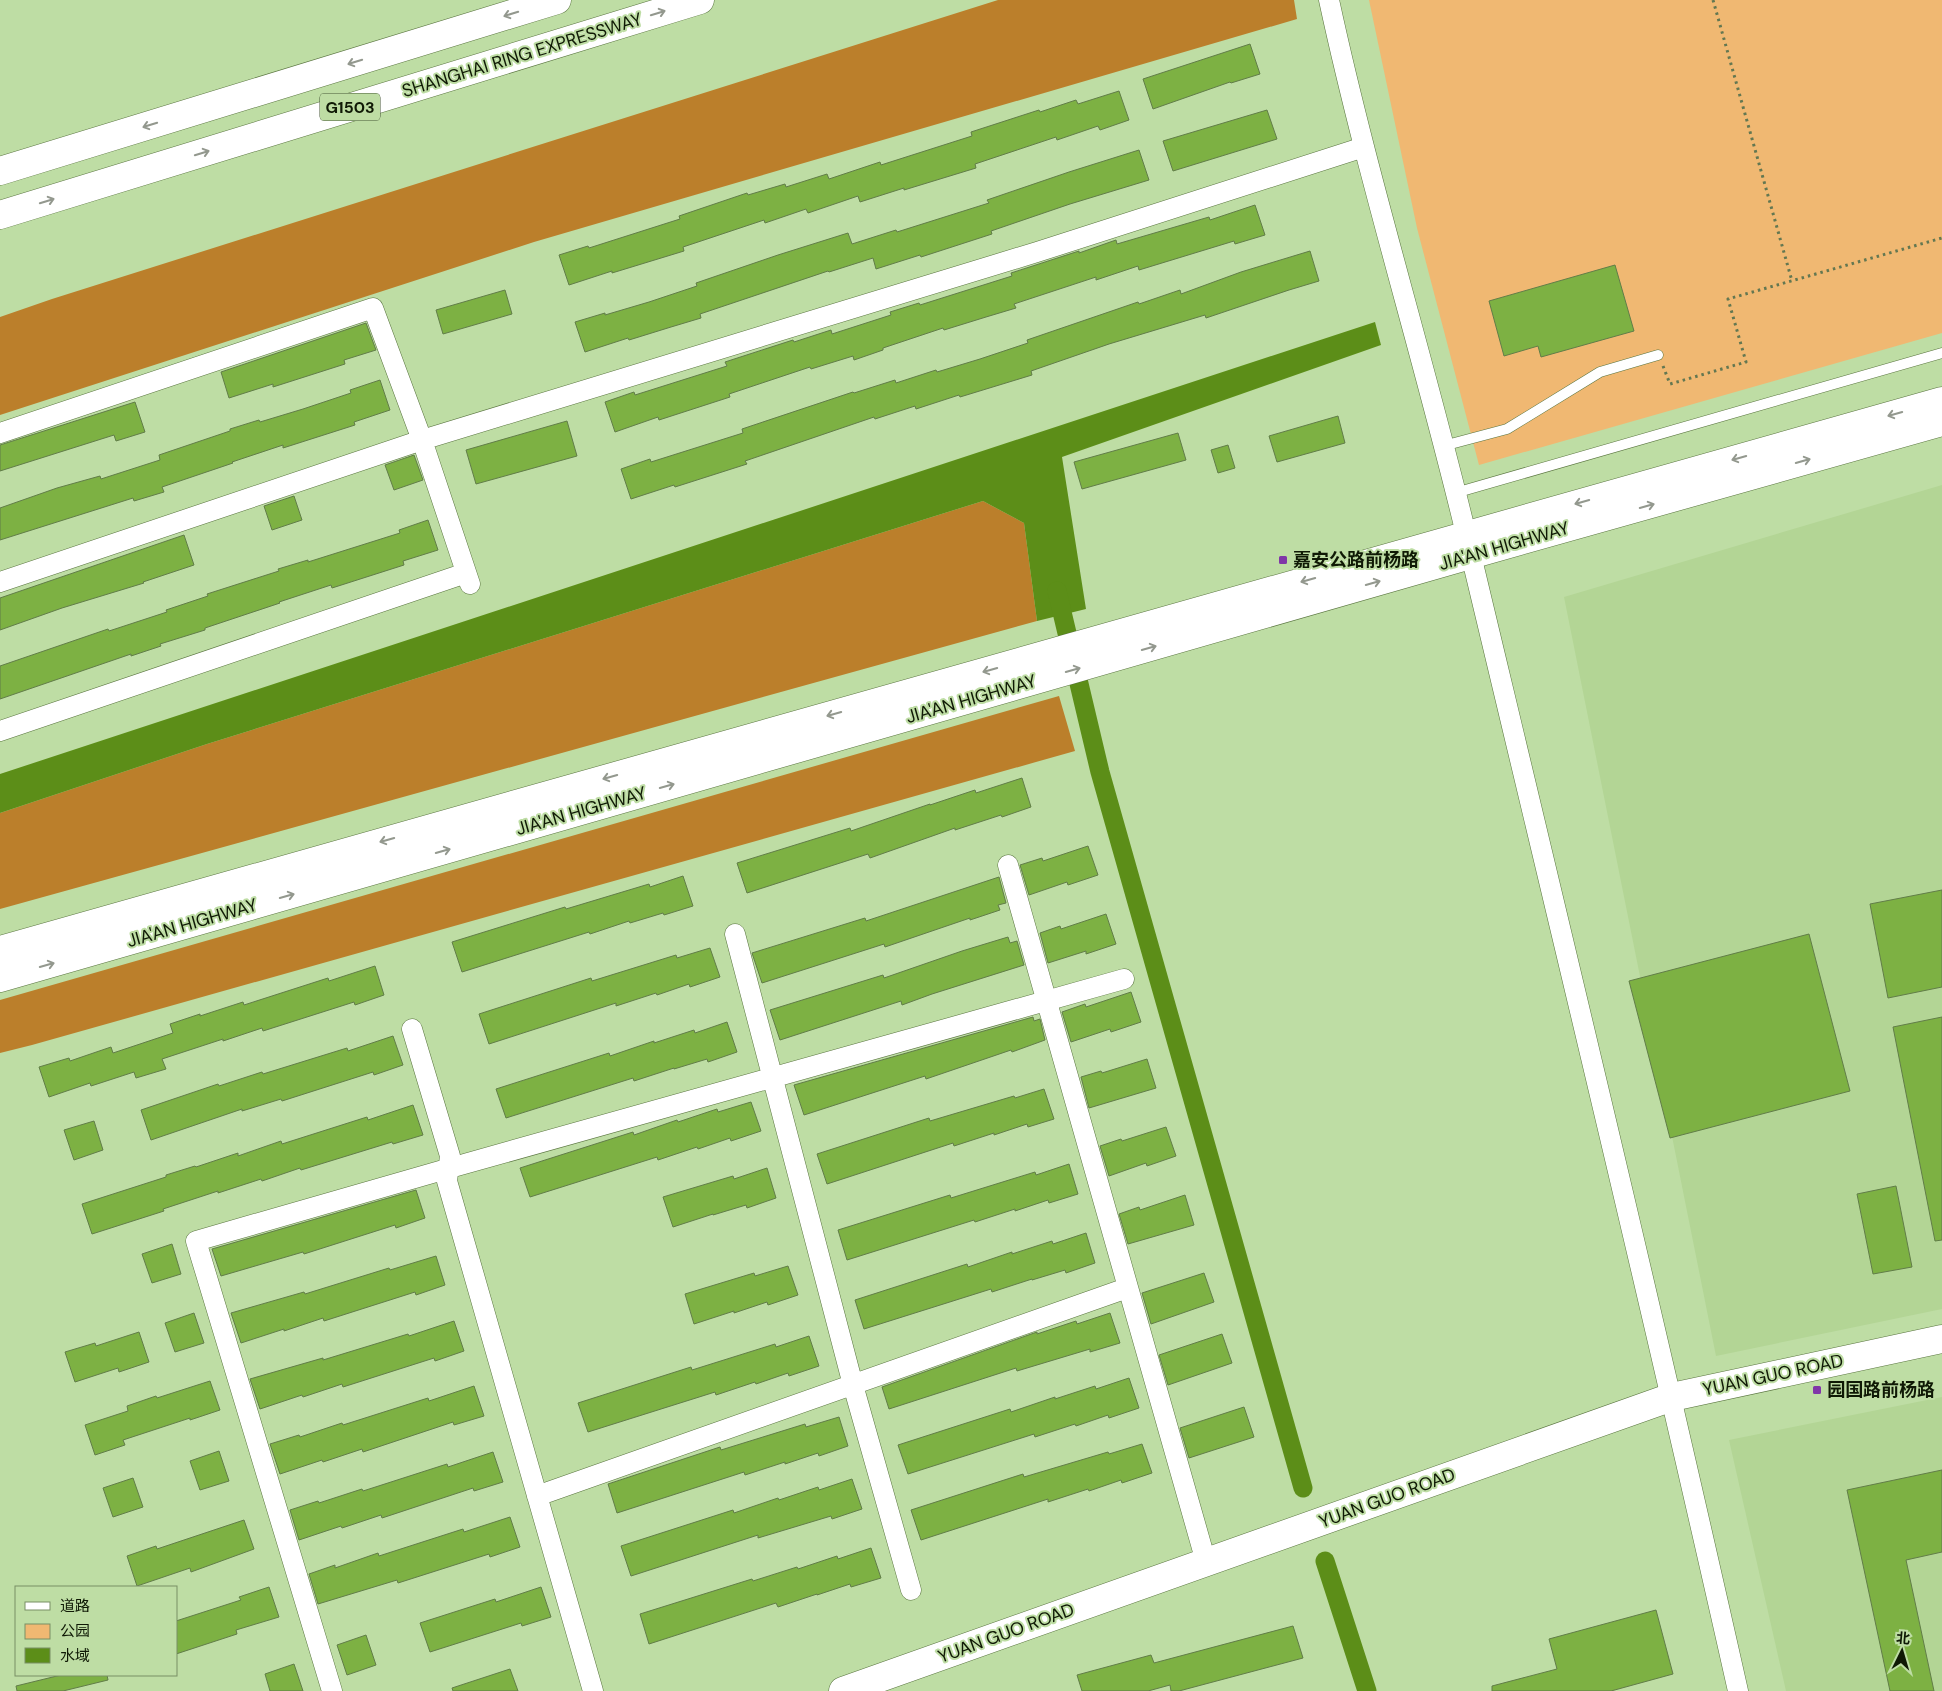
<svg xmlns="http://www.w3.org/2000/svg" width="1942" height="1691" font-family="'DM Sans','Noto Sans SC',sans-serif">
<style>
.built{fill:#b3d595}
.green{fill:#f0b872}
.forest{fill:#bb7f2b}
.water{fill:#5c8e18}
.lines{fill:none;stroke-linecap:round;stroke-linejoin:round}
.canal{stroke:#5c8e18;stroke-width:19}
.building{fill:#7db143;stroke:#617d48}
.lane-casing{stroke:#59743f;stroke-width:11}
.street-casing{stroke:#59743f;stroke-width:21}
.secondary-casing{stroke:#59743f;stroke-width:29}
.primary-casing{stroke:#59743f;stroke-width:29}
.highway-casing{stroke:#59743f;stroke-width:29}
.path{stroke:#637751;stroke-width:3;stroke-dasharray:2.5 4;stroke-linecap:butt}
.lane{stroke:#fff;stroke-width:10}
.street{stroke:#fff;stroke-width:20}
.secondary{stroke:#fff;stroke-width:28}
.primary{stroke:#fff;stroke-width:28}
.highway{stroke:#fff;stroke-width:28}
.oneway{stroke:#93988e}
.poi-dot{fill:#8036a8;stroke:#bedda4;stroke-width:2}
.labels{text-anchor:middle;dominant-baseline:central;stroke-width:4;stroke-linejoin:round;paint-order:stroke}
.shield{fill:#bedda4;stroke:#445435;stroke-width:1}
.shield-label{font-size:16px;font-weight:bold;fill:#0f1905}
.street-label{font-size:18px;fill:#0f1905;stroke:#bedda4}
.poi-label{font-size:18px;font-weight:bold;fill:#0f1905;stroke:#bedda4;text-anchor:start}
</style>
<rect width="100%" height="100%" fill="#bedda4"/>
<!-- built -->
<path class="built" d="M1942,485V1309L1716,1356L1564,597Z
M1942,1397V1691H1786L1729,1440Z"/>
<!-- green -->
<path class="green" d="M1369,0H1942V333L1479,465L1417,228Z"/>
<!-- forest -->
<path class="forest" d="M998,0H1294L1297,19L534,242L0,415V317L52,299Z
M983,501L1024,523L1037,621L0,909V813L207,744Z
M1059,696L1075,751L32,1045L0,1053V1000Z"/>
<!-- water -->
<path class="water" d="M1375,322L1381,345L1062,457L1086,609L1037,621L1024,523L983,501L207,744L0,813V774Z"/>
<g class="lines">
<!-- canal -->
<path class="canal" d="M1057,591L1100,772L1303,1488
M1325,1561L1367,1691"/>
</g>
<!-- building -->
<path class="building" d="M1250,44L1260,74L1231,83L1230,82L1153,109L1143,79Z
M1119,91L1129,120L1100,130L1098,126L1057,140L1056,137L975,164L976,168L904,190V188L860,202L858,196L808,213L806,209L765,223L764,220L683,247L684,251L612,273V271L569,285L559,255L588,246L589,248L680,219L679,216L747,193L748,195L785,184L786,187L827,174L829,179L880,162L881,165L972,136L971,132L1039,110L1040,112L1076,100L1078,104Z
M1267,110L1277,139L1173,171L1163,141Z
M1139,150L1149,180L1070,204L991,231L992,234L921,257L920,255L876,269L873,258L829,272L828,271L700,314L701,318L671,327L629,340L628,338L585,352L575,322L605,313V315L649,302L697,286L696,283L778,255L848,233L852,244L896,230L897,232L989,203L987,200L1069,172Z
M1255,205L1265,235L1235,244L1234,241L1139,270L1138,266L1096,280V277L1014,304L1016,308L986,317L944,330L943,328L883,348V350L854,360L853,356L811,369L810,367L729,394L730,397L659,420L658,417L615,432L605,402L634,392L635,395L727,366L725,362L793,340L794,342L831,330L832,334L891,315L890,312L919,303L920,305L1012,276L1011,273L1079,251V253L1116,240L1117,244L1209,217L1210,220Z
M1310,251L1319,281L1289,290L1206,318L1205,315L1109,344L1031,371L1032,375L960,397L959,395L916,409L915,406L875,419L874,417L745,461L747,464L675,487L674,485L631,499L621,469L650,459L651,462L743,433L742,429L853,392L854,393L895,380L896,383L936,370L937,372L980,359L1028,343L1027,340L1138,302L1139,304L1180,290L1181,294L1241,272Z
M1615,265L1634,331L1541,357L1538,346L1504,356L1489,301Z
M505,290L512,314L443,334L436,310Z
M366,323L376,350L344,360L345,364L273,387V384L229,398L221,372Z
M380,380L390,410L354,422L355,425L283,448V445L232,462L233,463L162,487L164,492L134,501L133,498L0,540V508L57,488L100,476L101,479L160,460L159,455L230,431V429L259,420L260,422L303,409L351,393L350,390Z
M135,402L145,432L116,441L114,435L0,471V445Z
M1338,416L1345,443L1277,462L1269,436Z
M567,421L577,456L476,484L466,450Z
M1178,433L1186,460L1082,489L1074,462Z
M1228,445L1235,468L1218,473L1211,450Z
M414,455L423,480L394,490L385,465Z
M294,496L302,520L272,530L264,506Z
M428,520L438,550L403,561L404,565L332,588L331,585L279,602L280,603L205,628V630L160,644L161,646L131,656V654L0,699V666L108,629L109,631L167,612L166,610L208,596L207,594L279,571L278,569L308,560V562L400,533L399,530Z
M184,535L194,565L143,582L144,583L62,608L0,630V598Z
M1022,778L1031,807L1002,817L1001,815L955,830V828L870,858L868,854L747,893L737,863L850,828L851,831L930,804V805L975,790L976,793Z
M1088,846L1098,875L1068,885L1067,882L1029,895L1020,865L1042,858L1043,861Z
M683,876L693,906L664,915L663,913L630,923L629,921L590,934L589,932L462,972L452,942L565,907L566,909L649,884L650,887Z
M999,877L1006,903L998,905L1000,910L970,920V918L885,947L884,944L762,983L752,953L865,918L866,921Z
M1942,890V987L1888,998L1870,904Z
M1106,914L1116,944L1086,954V951L1048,963L1040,933L1060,926L1061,929Z
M1809,934L1850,1091L1670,1138L1629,981Z
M1008,937L1010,943L1017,941L1024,965L932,994L902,1005L901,1001L780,1040L770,1010L883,975L884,978L962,951Z
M710,948L720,977L690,987L689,984L657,995L656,993L616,1006V1003L489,1044L479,1014L591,978L592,981L676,955L677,958Z
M375,966L384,995L355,1005L354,1002L263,1031L262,1028L223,1041V1039L162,1059L166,1069L136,1078L134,1072L91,1086L90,1083L49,1097L39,1067L69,1058L70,1061L111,1047L113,1053L173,1033L170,1024L200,1014V1016L243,1002L244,1005L328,978L329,981Z
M1131,992L1141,1022L1111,1032L1110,1029L1071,1042L1062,1012L1085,1004L1086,1007Z
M1033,1017L1034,1021L1040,1019L1045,1040L1012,1052L1011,1050L926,1079L925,1076L804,1115L794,1085Z
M1942,1017V1240L1935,1241L1893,1027Z
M727,1022L737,1052L708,1062L707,1059L674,1069V1068L634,1081L633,1078L506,1118L496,1089L609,1053L610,1056L654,1041V1043L694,1030L695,1033Z
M393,1036L403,1065L374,1075L373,1072L282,1101L281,1099L242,1111V1109L151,1140L141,1110L218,1084L219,1086L262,1072L263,1074L347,1048L348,1051Z
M1147,1059L1156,1088L1089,1108L1081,1077L1101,1071L1102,1073Z
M1044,1089L1054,1119L1028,1127L1027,1124L994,1135V1133L954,1146L953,1143L827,1184L817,1154L929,1118L930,1121L1014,1096L1015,1098Z
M751,1102L761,1131L731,1141L730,1138L698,1149L697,1147L658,1160L657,1157L530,1197L520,1168L633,1132L634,1135L677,1120L678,1122L717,1109L718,1112Z
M413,1105L423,1135L393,1144L392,1142L301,1170L300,1168L262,1181L261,1179L218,1193V1191L163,1209L164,1211L92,1234L82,1204L166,1177V1175L195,1166L196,1167L238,1153V1156L281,1141L282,1144L367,1117L368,1120Z
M94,1121L103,1150L74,1160L64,1130Z
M1166,1127L1176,1156L1147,1166L1146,1163L1109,1176L1100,1146L1121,1139L1122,1141Z
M1069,1164L1078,1194L1049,1203L1048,1200L1015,1211V1209L975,1222L974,1220L847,1260L838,1230L950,1195L951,1198L1035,1172L1036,1175Z
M767,1168L776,1198L747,1208L746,1205L713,1215V1214L673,1227L663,1197L733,1176L734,1179Z
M1896,1186L1912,1267L1873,1274L1857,1194Z
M416,1190L425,1218L396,1228L395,1225L304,1254L303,1252L221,1276L212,1249Z
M1185,1195L1194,1225L1128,1244L1119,1214L1139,1207L1140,1210Z
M1086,1233L1095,1263L1066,1273L1065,1270L1032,1280V1279L992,1292L991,1289L864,1329L855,1300L967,1264L968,1267L1012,1252V1254L1052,1241L1053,1244Z
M172,1244L181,1274L152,1283L142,1254Z
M436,1256L445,1285L416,1295L415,1292L324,1321L323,1318L284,1331V1329L241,1343L231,1313L304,1292L305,1294L389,1268L390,1270Z
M788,1266L798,1295L768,1305L767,1302L734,1313V1311L694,1324L685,1294L754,1273L755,1276Z
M1204,1273L1214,1302L1151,1324L1142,1293Z
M194,1313L204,1343L175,1352L165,1323Z
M1110,1313L1120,1343L1090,1352V1349L1017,1371L1016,1368L889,1409L882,1387L1037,1332V1334L1076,1321L1077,1324Z
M454,1321L464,1351L435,1361L434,1358L343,1387L342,1384L303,1397L302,1395L260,1409L250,1379L323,1358V1360L408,1334L409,1336Z
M139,1332L149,1362L119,1372L118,1368L75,1382L65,1352L95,1343L96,1346Z
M1222,1334L1232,1363L1168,1385L1159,1355Z
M809,1336L819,1366L789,1376L788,1373L756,1384L755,1382L716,1395L715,1392L588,1432L578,1403L691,1367L692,1370L775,1344L776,1347Z
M1129,1378L1139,1408L1109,1418L1108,1415L1076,1426L1075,1424L1035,1437L1034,1434L908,1474L898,1445L1010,1409L1011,1412L1055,1397V1399L1095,1386L1096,1389Z
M210,1381L220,1410L190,1420V1418L123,1440L125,1445L95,1455L85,1425L128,1411L127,1406L156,1396L157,1398Z
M474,1386L484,1416L454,1425L453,1422L363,1452L362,1449L323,1462L322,1460L280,1474L270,1444L299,1435L300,1437L342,1423L343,1425L428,1398L429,1401Z
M1244,1407L1254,1437L1189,1458L1180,1428Z
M839,1417L848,1446L819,1456L818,1453L785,1464V1462L745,1475L744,1472L617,1513L608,1484L720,1447L721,1450L805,1424L806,1427Z
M1142,1444L1152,1473L1122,1483L1121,1480L1089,1491L1088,1489L1048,1502V1499L921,1540L911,1510L1023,1474L1024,1477L1108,1452L1109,1454Z
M219,1451L229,1481L200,1490L190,1461Z
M493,1452L503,1482L474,1491L473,1488L382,1518L381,1515L342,1528L341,1526L299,1540L290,1510L318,1501L319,1503L362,1489L363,1491L447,1464L448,1467Z
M1942,1470V1552L1906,1560L1934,1691H1890L1847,1490Z
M133,1478L143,1507L113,1517L103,1488Z
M852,1479L862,1509L832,1519L831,1516L758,1538V1535L631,1576L621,1546L733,1510L734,1513L778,1498L779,1500L818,1487L819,1490Z
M510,1517L520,1547L490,1557L489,1554L398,1583L397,1580L318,1604L309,1574L335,1565V1568L378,1553L379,1556L463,1529L464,1532Z
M244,1520L254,1549L191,1572L190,1568L137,1586L127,1556L156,1546L157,1549Z
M871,1548L881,1578L851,1587L850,1584L817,1595V1594L778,1607L776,1603L649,1644L640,1614L752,1579L753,1581L797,1567L798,1569L837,1556L838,1559Z
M269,1587L279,1617L236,1630L237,1634L176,1654V1621L241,1600L239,1597Z
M541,1587L551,1617L522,1626L521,1623L430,1652L420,1623L495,1599L496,1602Z
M1656,1610L1673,1674L1611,1691H1492V1686L1557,1669L1549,1639Z
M1293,1626L1303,1658L1179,1691H1171L1170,1685L1148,1691H1082L1077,1675L1151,1655L1154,1663Z
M366,1635L376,1665L347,1675L337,1645Z
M294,1664L303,1691H270L265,1674Z
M510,1669L518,1691H453L452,1688Z
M61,1675H107L108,1680L63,1691H17L16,1686Z"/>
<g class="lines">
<defs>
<path id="lane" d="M1443,446L1507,429L1600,372L1658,355
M1455,493L1942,353"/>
<path id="street" d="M1329,0C1368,180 1423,355 1466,534C1558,919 1651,1304 1738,1691
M0,433L373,308L422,440L470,584
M0,582L422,440L1037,252L1364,147
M0,731L466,573
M1008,865L1206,1562
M735,934L853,1385L911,1590
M412,1029L450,1156L447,1181L593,1691
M537,1496L1127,1288
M332,1691L196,1241L450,1168L1124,979"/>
<path id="secondary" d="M843,1691L1672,1397L1942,1339"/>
<path id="primary" d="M0,950L1942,401
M0,978L1470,555L1942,422"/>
<path id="highway" d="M0,171L557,0
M0,215L700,0"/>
</defs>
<!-- lane casing -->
<use href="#lane" class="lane-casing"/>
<!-- street casing -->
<use href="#street" class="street-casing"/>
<!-- secondary casing -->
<use href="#secondary" class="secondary-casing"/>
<!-- primary casing -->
<use href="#primary" class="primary-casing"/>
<!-- highway casing -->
<use href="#highway" class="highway-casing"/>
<!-- path -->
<path class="path" d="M1713,0L1792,281
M1663,366L1670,384L1746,362L1728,299L1942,238"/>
<!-- lane -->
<use href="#lane" class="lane"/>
<!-- street -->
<use href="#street" class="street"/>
<!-- secondary -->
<use href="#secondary" class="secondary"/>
<!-- primary -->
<use href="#primary" class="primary"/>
<!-- highway -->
<use href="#highway" class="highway"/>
</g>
<!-- one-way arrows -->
<defs><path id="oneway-shaft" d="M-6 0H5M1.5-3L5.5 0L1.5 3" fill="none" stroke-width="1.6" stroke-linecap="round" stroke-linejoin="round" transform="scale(1.25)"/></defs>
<g class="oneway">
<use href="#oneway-shaft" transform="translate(658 13) rotate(-17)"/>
<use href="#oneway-shaft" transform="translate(511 14) rotate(163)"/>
<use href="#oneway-shaft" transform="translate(355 62) rotate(163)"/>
<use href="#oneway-shaft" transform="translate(150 125) rotate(163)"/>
<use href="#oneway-shaft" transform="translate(202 153) rotate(-17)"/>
<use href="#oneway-shaft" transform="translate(47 201) rotate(-17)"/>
<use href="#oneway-shaft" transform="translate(1895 414) rotate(164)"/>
<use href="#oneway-shaft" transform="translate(1739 458) rotate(164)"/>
<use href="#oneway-shaft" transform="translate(1803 461) rotate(-16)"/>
<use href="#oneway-shaft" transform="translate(1582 502) rotate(164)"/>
<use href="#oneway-shaft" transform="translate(1647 506) rotate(-16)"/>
<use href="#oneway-shaft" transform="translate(1308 580) rotate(164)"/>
<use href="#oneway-shaft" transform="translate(1373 583) rotate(-16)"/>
<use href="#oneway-shaft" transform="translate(1149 648) rotate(-16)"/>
<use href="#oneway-shaft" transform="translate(990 670) rotate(164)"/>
<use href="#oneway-shaft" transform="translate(1073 670) rotate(-16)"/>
<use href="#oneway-shaft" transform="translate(834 714) rotate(164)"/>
<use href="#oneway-shaft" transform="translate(610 777) rotate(164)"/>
<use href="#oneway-shaft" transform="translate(667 786) rotate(-16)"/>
<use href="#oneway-shaft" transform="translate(387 840) rotate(164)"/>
<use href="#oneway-shaft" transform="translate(443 851) rotate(-16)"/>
<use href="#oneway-shaft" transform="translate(287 896) rotate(-16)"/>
<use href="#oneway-shaft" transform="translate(47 965) rotate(-16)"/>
</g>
<!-- markers -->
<g class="poi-dot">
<rect x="1278" y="555" width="10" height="10" rx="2.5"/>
<rect x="1812" y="1385" width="10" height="10" rx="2.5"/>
</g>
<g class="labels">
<!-- shield labels -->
<rect class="shield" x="320" y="93.5" width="60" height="27" rx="4"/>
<g class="shield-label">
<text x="350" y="107">G1503</text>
</g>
<!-- street labels -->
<g class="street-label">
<text transform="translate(522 55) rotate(-17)">SHANGHAI RING EXPRESSWAY</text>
<text transform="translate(1504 546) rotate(-16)">JIA'AN HIGHWAY</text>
<text transform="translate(971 699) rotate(-16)">JIA'AN HIGHWAY</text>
<text transform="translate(581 811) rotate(-16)">JIA'AN HIGHWAY</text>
<text transform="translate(192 923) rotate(-16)">JIA'AN HIGHWAY</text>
<text transform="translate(1773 1375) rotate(-12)">YUAN GUO ROAD</text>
<text transform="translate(1387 1498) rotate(-20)">YUAN GUO ROAD</text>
<text transform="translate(1006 1633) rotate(-20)">YUAN GUO ROAD</text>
</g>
<!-- poi labels -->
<g class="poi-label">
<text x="1293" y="560">嘉安公路前杨路</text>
<text x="1827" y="1390">园国路前杨路</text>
</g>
</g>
<!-- legend -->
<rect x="15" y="1586" width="162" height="90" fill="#bedda4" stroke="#788f64"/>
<rect x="25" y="1602" width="25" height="8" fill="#ffffff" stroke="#788f64"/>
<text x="60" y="1611" font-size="15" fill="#0f1905">道路</text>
<rect x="25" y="1624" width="25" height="15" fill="#f0b872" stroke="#788f64"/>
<text x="60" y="1636" font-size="15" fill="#0f1905">公园</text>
<rect x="25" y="1648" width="25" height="15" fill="#5c8e18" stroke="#788f64"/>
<text x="60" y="1661" font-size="15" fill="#0f1905">水域</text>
<!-- north arrow -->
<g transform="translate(1902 1651) rotate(5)" stroke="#bedda4" stroke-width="4" paint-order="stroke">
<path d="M0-4L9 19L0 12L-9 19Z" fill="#0f1905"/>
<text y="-8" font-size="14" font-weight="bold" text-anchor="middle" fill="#0f1905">北</text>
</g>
</svg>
